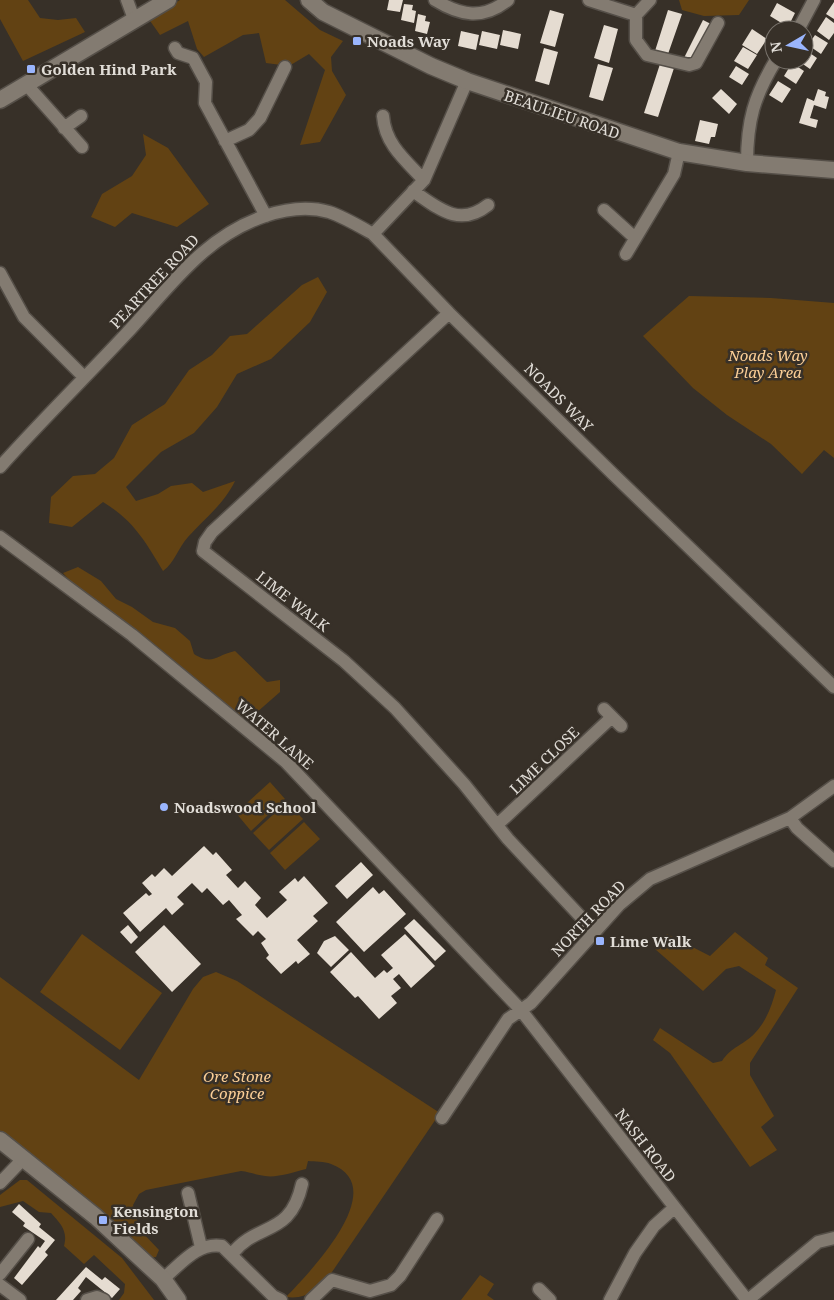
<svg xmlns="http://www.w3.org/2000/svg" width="834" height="1300" font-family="'Noto Serif',serif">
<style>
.green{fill:#624213}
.building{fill:#e5dcd1}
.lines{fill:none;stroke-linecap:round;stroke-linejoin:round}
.minor-casing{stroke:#554f48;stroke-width:15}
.tertiary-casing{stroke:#554f48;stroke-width:19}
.minor{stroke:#837b71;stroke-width:12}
.tertiary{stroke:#837b71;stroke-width:16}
.poi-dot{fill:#9ab5fd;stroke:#373028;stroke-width:2}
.labels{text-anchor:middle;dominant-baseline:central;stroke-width:5;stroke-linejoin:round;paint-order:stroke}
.poi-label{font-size:15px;font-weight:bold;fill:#e1ddd7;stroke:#373028;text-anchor:start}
.street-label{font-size:15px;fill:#e1ddd7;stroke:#373028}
.park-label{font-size:15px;font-style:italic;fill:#fbce96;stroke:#373028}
</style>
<rect width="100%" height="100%" fill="#373028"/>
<!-- green -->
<path class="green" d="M0,0H28L40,18L58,20L76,18L85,32L23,61L0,19Z
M180,0H285L320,30L343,41L331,57L332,71L346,95L320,142L300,145L325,70L309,54L289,66L266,63L259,33L243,35L204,57L197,49L188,21L160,35L148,18Z
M679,0H749L739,15L704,16L682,10Z
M143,134L168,148L209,204L177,227L132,213L115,227L91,217L102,194L132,176L146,155Z
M318,277L327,292L310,322L271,359L237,374L217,407L194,433L161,452L126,487L136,501L158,494L171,486L192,483L203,492L235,481C224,504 205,518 188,537C178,548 175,562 163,571C145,541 134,521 103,502L72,527L49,523L51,497L73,476L95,474L114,458L132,425L165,404L189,370L212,355L230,336L247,334L302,285Z
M689,296L771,298L834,303V458L824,450L802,474L771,444L727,415L693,388L643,336Z
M78,567L101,581L116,599L132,607L153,622L175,628L190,641L194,654C213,666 216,655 235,651L267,682L280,680V692L256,713L234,721L79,591L63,573Z
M270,782L285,799L251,831L236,813Z
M287,802L303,819L269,850L253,833Z
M304,822L320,839L285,870L270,853Z
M735,932L768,958L765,965L798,988L750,1063V1075L774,1116L761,1127L777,1150L750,1167L670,1053L653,1040L660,1028L713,1063L722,1061C732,1046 744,1045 755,1033C766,1022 772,1005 776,990L739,966L726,969L703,991L655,949L667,934L710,956Z
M82,934L162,993L120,1050L40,992Z
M216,972L237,981L440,1113L332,1272C318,1288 308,1300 286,1297C309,1273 393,1187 331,1164C324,1161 315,1162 308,1161L306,1169C294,1172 277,1178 265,1176C256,1175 250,1172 241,1171L146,1190L139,1194L133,1205L140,1230L159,1250L156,1257L149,1258L0,1135V977L139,1080L193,989L203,977Z
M20,1180H27L122,1258L154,1300H119L124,1293L125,1284L94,1255L84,1264L64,1246C68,1231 61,1224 51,1213L39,1212L23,1201L0,1207V1195Z
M480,1275L494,1284L487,1295L494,1300H461Z"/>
<!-- building -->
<path class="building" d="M389,0H403L400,12L387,10Z
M834,2V19L826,14Z
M777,3L795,13L788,27L770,16Z
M404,4L413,5L412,10L416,11L414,23L401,20Z
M550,10L564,14L555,47L540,43Z
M668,10L682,14L668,54L655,51Z
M418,14L426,16L425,21L430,22L427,34L415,31Z
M826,17L834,23V33L829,40L817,31Z
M703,20L711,24L693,62L684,58Z
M604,25L618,29L609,63L594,58Z
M752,29L767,39L757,54L742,45Z
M503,30L521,34L518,49L500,45Z
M461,31L479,35L476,50L458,46Z
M482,31L500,35L497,49L479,45Z
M815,35L828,43L821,54L808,45Z
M743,47L757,55L748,69L734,61Z
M544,48L558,52L549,85L535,81Z
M804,49L817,58L810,69L797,60H804Z
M792,63L804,71L796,84L784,76Z
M598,64L613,68L603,101L589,97Z
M660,64L674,68L658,117L644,113Z
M736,66L749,74L742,85L729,77Z
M778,81L791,89L782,103L769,95Z
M721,89L737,104L729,114L712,98Z
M818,89L826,92L825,96L829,97L826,109L814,105L810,118L818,120L816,128L799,123L807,98L814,101Z
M700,120L718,124L715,137H711L709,144L695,141Z
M204,846L213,855L216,852L232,870L226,875L238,888L245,881L261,898L255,905L267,918L287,900L279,892L295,878L298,882L304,876L328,903L313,916L318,921L297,940L310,954L298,964L296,961L281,974L266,958L269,955L261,943L266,939L258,931L253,936L236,919L242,915L229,900L223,905L207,888L202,893L192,883L177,897L184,904L172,915L166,908L140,932L123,913L146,893L149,896L152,894L142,883L152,874L155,877L164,868L172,876Z
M361,862L373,875L347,899L335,886Z
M373,887L379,894L384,890L406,914L364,952L336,922Z
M414,919L446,951L435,961L404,928Z
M128,925L138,937L131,944L120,932Z
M164,925L201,964L172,992L135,952Z
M405,934L435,966L411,988L399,974L393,979L401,988L391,996L397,1003L379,1019L358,996L355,998L330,972L351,952L375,978L384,970L387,973L393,968L381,955Z
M335,936L349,950L331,967L317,953L324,941Z
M19,1204L41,1224L39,1227L55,1240L45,1252L48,1255L22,1285L14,1278L38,1246L40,1248L45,1241L23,1226L25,1223L12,1212Z
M86,1267L102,1280L105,1277L120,1289L112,1298L86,1277L78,1288L81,1291L73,1300H56Z"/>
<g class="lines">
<defs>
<path id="minor" d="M127,0L134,19
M435,0C461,16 483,20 508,0
M589,0L636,15V40L647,55L689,65L696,63L718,23
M636,15L650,0
M798,30L814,0
M175,48L178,53L193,58L206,82L205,103L266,216
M467,81L424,180L373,234L449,313L614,475L834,687
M26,84L82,147
M383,116C385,144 405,160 424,180
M64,128L81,116
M225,141L249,130L260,118L285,67
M747,163C747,121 754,96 776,60
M413,191C438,208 459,228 488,205
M604,210L635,238
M626,254L674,174L679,152
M0,273L24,317L84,377
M449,313L212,532L205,542L203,551L344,661L395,708L464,784L508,839L594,931
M0,467C40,422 84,379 125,335C169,288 203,237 265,216C286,209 308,206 329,212C344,217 359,226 373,234
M0,537L132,635L286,762L520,1009L747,1300
M604,709L621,726
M790,818L797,828L834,861
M497,825L612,717
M442,1118L508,1019L531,1003L619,905L650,879L790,818L834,786
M0,1183L23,1159
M188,1193L201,1247
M232,1254C258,1221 290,1238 302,1184
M0,1274L28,1239
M163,1279C181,1264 197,1242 222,1246L273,1296L281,1300
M0,1285L20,1300
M539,1289L550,1300
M87,1300L97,1297L104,1300
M311,1300L332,1280L370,1291L391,1285L400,1276L437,1219
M610,1300L635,1253L654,1226L674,1208
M748,1300L818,1242L834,1238"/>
<path id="tertiary" d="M309,0L323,12L431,66L467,81L679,152L747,163L834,170
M0,100L168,0
M0,1140L96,1217L163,1279L178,1300"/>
</defs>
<!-- minor casing -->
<use href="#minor" class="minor-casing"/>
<!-- tertiary casing -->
<use href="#tertiary" class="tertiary-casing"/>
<!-- minor -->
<use href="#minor" class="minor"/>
<!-- tertiary -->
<use href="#tertiary" class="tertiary"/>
</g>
<!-- markers -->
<g class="poi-dot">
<rect x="352" y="36" width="10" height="10" rx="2.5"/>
<rect x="26" y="64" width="10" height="10" rx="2.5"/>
<circle cx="164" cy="807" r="5"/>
<rect x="595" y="936" width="10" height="10" rx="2.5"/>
<rect x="98" y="1215" width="10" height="10" rx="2.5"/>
</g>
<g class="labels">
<!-- poi labels -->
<g class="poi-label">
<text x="367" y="41">Noads Way</text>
<text x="41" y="69">Golden Hind Park</text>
<text x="174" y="807">Noadswood School</text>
<text x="610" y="941">Lime Walk</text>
<text x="113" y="1211">Kensington<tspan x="113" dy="17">Fields</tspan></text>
</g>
<!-- street labels -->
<g class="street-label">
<text transform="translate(562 114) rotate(19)">BEAULIEU ROAD</text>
<text transform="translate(154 281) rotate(-47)">PEARTREE ROAD</text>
<text transform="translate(559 397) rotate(45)">NOADS WAY</text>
<text transform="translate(293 601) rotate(38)">LIME WALK</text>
<text transform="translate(275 734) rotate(41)">WATER LANE</text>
<text transform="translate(544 760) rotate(-44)">LIME CLOSE</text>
<text transform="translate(588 918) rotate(-46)">NORTH ROAD</text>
<text transform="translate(646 1145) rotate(52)">NASH ROAD</text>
</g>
<!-- park labels -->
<g class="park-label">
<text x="768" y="355">Noads Way<tspan x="768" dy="17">Play Area</tspan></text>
<text x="237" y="1076">Ore Stone<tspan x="237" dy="17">Coppice</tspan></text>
</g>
</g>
<!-- north arrow -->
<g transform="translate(789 45) rotate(261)"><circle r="24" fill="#373028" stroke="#7b756e"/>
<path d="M0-4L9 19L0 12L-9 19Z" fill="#9ab5fd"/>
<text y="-8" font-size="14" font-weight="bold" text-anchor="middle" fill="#e1ddd7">N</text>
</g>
</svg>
